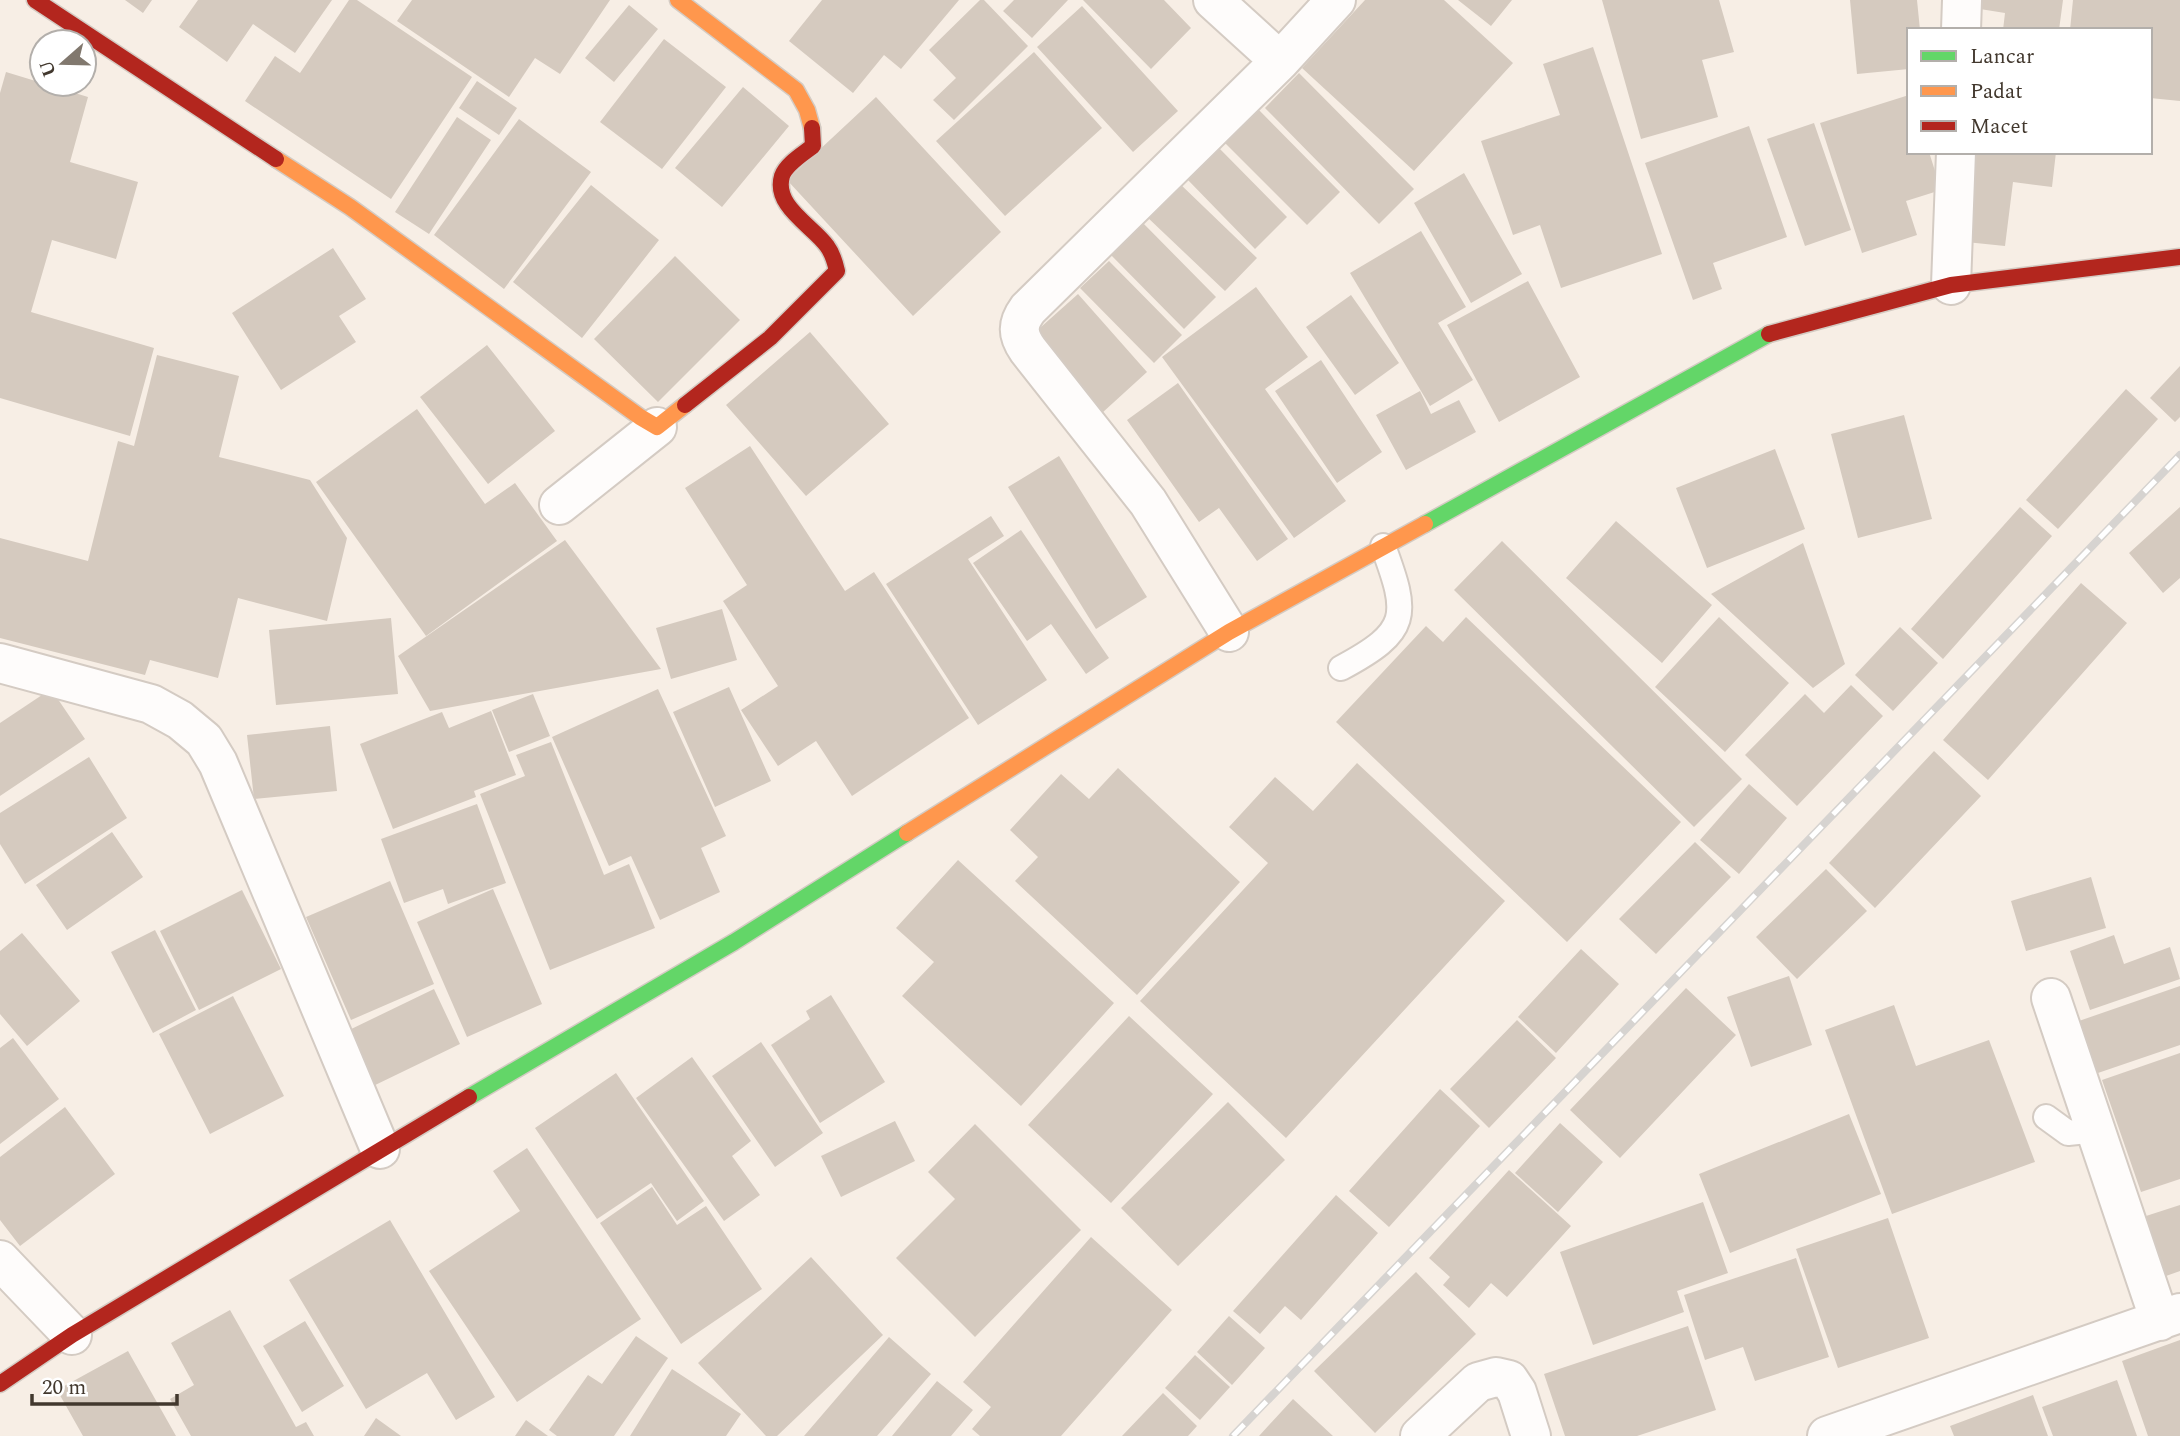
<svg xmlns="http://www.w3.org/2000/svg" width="2180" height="1436" font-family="Spectral,serif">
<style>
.building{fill:#d5cabf}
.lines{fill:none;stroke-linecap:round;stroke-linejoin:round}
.lane-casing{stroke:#d4cbc3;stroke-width:28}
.street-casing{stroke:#d4cbc3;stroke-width:42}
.fast-casing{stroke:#d4cbc3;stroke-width:19}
.slow-casing{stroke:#d4cbc3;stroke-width:19}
.jam-casing{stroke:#d4cbc3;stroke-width:19}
.lane{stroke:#fefcfb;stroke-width:24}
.street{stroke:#fefcfb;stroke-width:38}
.fast{stroke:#63d668;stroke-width:16}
.slow{stroke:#ff974d;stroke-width:16}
.jam{stroke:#b3261e;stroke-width:16}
.rail-casing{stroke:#d6d3d0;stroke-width:8}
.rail{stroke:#fff;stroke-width:5;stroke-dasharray:16;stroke-linecap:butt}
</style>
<rect width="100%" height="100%" fill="#f7eee5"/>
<!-- building -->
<path class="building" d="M125,0H152L143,13Z
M198,0H332L295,53L253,24L227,62L179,27Z
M349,0H357L472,77L391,199L245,101L275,56L300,73Z
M412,0H610L560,74L535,58L509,97L397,21Z
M822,0H959L901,69L884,55L853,93L789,41Z
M980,0H984L1028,46L954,120L933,100L956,78L929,50Z
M1014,0H1068L1032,38L1003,11Z
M1083,0H1164L1191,28L1151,69Z
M1365,0H1444L1513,63L1414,171L1302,68Z
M1458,0H1512L1491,26Z
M1602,0H1719L1734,52L1702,60L1718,117L1641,139Z
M1850,0H1917L1920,30H1909V69L1857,74Z
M1981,0H2063L2059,30H2003L2005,13L1980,9Z
M2073,0H2180V101L2150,98V30H2070Z
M629,5L658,29L614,82L585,58Z
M1082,6L1178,111L1133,152L1037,47Z
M664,39L726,87L662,169L600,122Z
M1593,47L1662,254L1561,288L1540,225L1513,235L1481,141L1560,115L1543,64Z
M1034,52L1102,128L1005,216L936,141Z
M6,72L88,97L70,162L138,182L116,259L52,240L31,312L154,348L130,436L0,398V93Z
M1299,73L1414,189L1379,224L1265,108Z
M477,81L517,108L499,135L459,108Z
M743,87L789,126L722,207L675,168Z
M1909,95V152H1929L1941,190L1906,201L1917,235L1862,253L1820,123Z
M876,97L1001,232L913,316L787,180Z
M1258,109L1340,192L1307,225L1225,143Z
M457,117L491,140L429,234L395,212Z
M519,119L591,172L504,289L434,235Z
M1814,123L1851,230L1805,246L1767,139Z
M1749,126L1787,237L1713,263L1722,289L1693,300L1645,163Z
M1219,148L1287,217L1255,249L1187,179Z
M1976,152H2056L2052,187L2013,182L2005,246L1966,242Z
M1464,173L1522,274L1471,303L1414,203Z
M1178,182L1257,258L1225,291L1146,216Z
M591,185L659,240L582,338L513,282Z
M1141,221L1216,297L1184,329L1109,253Z
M1421,231L1466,307L1438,323L1473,380L1430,406L1350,273Z
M333,248L366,299L339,316L356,342L281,390L232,313Z
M675,256L740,320L658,402L594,339Z
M1109,261L1182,335L1154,363L1080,288Z
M1528,281L1580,377L1499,422L1447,325Z
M1256,287L1308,357L1265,389L1346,501L1294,538L1162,357Z
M1078,294L1147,372L1102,413L1032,335Z
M1351,295L1399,363L1355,395L1306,327Z
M810,332L889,424L806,496L726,405Z
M487,345L555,431L488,484L420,397Z
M157,355L239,376L219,457L310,480L347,538L327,621L238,598L218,678L150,660L145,675L0,638V538L88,561L118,441L134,446Z
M1321,360L1382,452L1337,483L1275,391Z
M2180,366V417L2175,422L2150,398Z
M1178,383L1288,539L1257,561L1219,508L1199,522L1127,420Z
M2126,389L2158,419L2058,529L2026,500Z
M1420,391L1431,414L1459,400L1476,432L1406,470L1376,415Z
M417,409L485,504L515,483L557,541L426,636L316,482Z
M1904,415L1932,519L1858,538L1831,434Z
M750,446L845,591L874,572L969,718L852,796L816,741L778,766L741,710L778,686L723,601L747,585L685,488Z
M1775,449L1805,529L1707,568L1676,488Z
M1059,456L1147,597L1096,629L1008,487Z
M2020,507L2052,536L1943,659L1911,629Z
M2180,507V578L2163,593L2129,553Z
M991,516L1004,536L968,559L1047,680L978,725L886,584Z
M1616,521L1712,605L1662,663L1566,578Z
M1021,530L1109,658L1086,674L1051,624L1027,641L973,563Z
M565,540L661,669L430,711L398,656Z
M1502,541L1742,779L1694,827L1454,590Z
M1803,543L1845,664L1813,688L1711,594Z
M2081,583L2127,623L1988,780L1943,740Z
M722,609L737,660L671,679L656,628Z
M1466,617L1681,822L1567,942L1336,722L1426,626L1443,642Z
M1719,617L1789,683L1725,752L1655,687Z
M391,618L398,694L276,705L269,630Z
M1900,627L1938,663L1893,711L1855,675Z
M1851,685L1883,716L1797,806L1745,755L1805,694L1824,713Z
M729,687L771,781L715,807L673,712Z
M51,689L85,739L0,796V723Z
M658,689L726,836L701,848L720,892L660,920L631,856L609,866L552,737Z
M533,694L550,736L509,752L492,710Z
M491,711L516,775L474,791L476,797L393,829L360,744L442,712L449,728Z
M330,726L337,791L254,799L247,735Z
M551,742L604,875L629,864L655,928L550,970L480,794L525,776L516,755Z
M1934,751L1981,796L1875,908L1829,863Z
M89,757L127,818L25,884L0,844V813Z
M1357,763L1505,901L1286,1138L1140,1001L1268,863L1229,827L1275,777L1313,811Z
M1118,768L1240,882L1137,995L1015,881L1038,857L1010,830L1061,774L1089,799Z
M1749,784L1787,818L1739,874L1700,840Z
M477,804L506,883L448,904L443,889L404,903L381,839Z
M112,832L143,877L67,930L36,885Z
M1695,842L1731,877L1656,954L1619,919Z
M958,860L1114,1003L1021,1106L902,996L934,962L896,928Z
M1826,869L1867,911L1797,979L1756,937Z
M2091,877L2106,928L2026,951L2011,901Z
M390,881L434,984L351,1020L306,917Z
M493,889L542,1004L467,1037L417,922Z
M242,890L281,969L199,1010L160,931Z
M155,930L196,1010L153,1033L111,952Z
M22,933L80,1001L27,1046L0,1014V951Z
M2114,935L2124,964L2170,947L2180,979L2090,1010L2070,951Z
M1581,949L1619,984L1556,1053L1518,1017Z
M1789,976L1812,1045L1751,1067L1727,997Z
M2180,986V1045L2095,1074L2076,1022Z
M1686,988L1736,1035L1620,1158L1570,1110Z
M434,989L460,1044L369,1088L343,1033Z
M831,995L885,1082L820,1123L771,1045L810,1019L806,1011Z
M233,996L284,1096L210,1134L159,1034Z
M1894,1005L1916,1066L1989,1040L2035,1162L1892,1214L1825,1030Z
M1129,1016L1213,1094L1111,1203L1028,1125Z
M1517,1020L1556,1058L1489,1128L1450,1089Z
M13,1038L59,1099L0,1144V1048Z
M761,1042L823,1133L775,1167L712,1076Z
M2180,1053V1179L2141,1192L2102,1080Z
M692,1057L751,1141L732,1156L760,1195L724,1221L636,1098Z
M616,1073L704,1201L677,1221L651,1183L597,1219L535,1128Z
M1440,1089L1480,1126L1389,1227L1349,1191Z
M1228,1102L1285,1160L1178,1266L1121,1208Z
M65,1107L115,1174L20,1246L0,1220V1157Z
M1849,1114L1881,1194L1730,1253L1699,1174Z
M895,1121L915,1161L841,1197L821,1156Z
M1560,1123L1603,1162L1558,1212L1515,1173Z
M975,1124L1081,1230L975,1337L896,1258L955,1199L928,1172Z
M527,1148L641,1319L517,1402L429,1271L520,1211L493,1171Z
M1509,1170L1571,1226L1507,1297L1491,1283L1469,1308L1443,1285L1450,1277L1429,1258Z
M652,1187L677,1225L706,1206L762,1289L681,1344L600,1223Z
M1336,1195L1378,1233L1301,1320L1285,1306L1260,1334L1233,1311Z
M1703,1202L1728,1273L1677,1291L1684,1312L1593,1345L1560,1252Z
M2180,1205V1271L2166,1276L2146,1216Z
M1888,1218L1929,1338L1838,1368L1796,1249Z
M390,1220L495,1397L456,1420L427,1373L366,1409L289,1280Z
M1091,1237L1172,1310L1061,1436H980L972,1429L991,1407L963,1382Z
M811,1257L883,1335L777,1436H766L698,1363Z
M1796,1258L1829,1357L1755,1381L1743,1347L1705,1360L1684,1295Z
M1416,1272L1476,1334L1375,1433L1314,1371Z
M230,1310L296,1427L306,1422L314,1436H191L170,1399L194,1385L171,1343Z
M1229,1316L1265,1348L1232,1385L1197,1352Z
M305,1321L344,1386L302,1412L263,1346Z
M1688,1326L1716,1410L1637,1436H1565L1544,1374Z
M636,1336L668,1358L614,1436H557L549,1430L588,1375L602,1384Z
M889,1337L931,1374L877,1436H804Z
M2180,1340V1436H2148L2122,1361Z
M128,1351L176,1436H83L57,1390Z
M1195,1355L1230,1387L1200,1420L1165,1388Z
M672,1369L741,1414L726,1436H630Z
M2117,1380L2137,1436H2053L2042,1407Z
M937,1381L973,1410L951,1436H892Z
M1163,1393L1197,1426L1188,1436H1122Z
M2033,1395L2048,1436H1954L1950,1426Z
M1293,1399L1333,1436H1259Z
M376,1418L401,1436H364Z
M526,1420L548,1436H515Z"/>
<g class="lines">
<defs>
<path id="lane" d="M1341,668C1410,631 1409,616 1383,546
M2046,1117L2068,1133L2097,1130"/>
<path id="street" d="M1213,0L1280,61
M1961,30L1962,0
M1951,285L1956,152
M559,505L657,427
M1229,632L1148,502L1028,350C1017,334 1017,324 1028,309L1280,61L1336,0
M0,663L151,704L180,720L204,740L218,763L380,1149
M2051,998L2160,1321
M0,1260L72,1335
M1420,1436L1478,1382L1496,1377L1509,1380L1517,1392L1531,1436
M1827,1436L2180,1313"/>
<path id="fast" d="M1425,524L1769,334
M469,1097L734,942L907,833"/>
<path id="slow" d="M678,0L796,90L807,110L812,128
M276,159L350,207L640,417L657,427L685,405
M907,833L1229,632L1425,524"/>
<path id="jam" d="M35,0L276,159
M1769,334L1951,285L2180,257
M685,405L770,338L837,271C835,262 833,254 827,246C813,226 773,206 782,176C786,164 803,154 813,146L812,128
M0,1384L72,1335L469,1097"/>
</defs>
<!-- lane casing -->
<use href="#lane" class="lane-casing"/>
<!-- street casing -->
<use href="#street" class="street-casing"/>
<!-- fast casing -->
<use href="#fast" class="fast-casing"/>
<!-- slow casing -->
<use href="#slow" class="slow-casing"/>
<!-- jam casing -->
<use href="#jam" class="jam-casing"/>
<!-- lane -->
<use href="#lane" class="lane"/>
<!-- street -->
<use href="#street" class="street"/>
<!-- fast -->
<use href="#fast" class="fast"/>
<!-- slow -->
<use href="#slow" class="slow"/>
<!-- jam -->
<use href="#jam" class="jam"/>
<defs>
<path id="rail" d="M1233,1436L2180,455"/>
</defs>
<!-- rail casing -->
<use href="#rail" class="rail-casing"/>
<!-- rail -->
<use href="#rail" class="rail"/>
</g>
<!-- legend -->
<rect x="1907" y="28" width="245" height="126" fill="#ffffff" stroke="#b3afab" stroke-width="2"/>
<rect x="1921" y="51" width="35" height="10" fill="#63d668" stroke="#b3afab" stroke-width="2"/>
<text x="1970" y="63" font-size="21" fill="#42382e">Lancar</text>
<rect x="1921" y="86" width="35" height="10" fill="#ff974d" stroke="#b3afab" stroke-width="2"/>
<text x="1970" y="98" font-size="21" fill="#42382e">Padat</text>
<rect x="1921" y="121" width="35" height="10" fill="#b3261e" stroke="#b3afab" stroke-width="2"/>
<text x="1970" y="133" font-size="21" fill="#42382e">Macet</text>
<!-- north arrow -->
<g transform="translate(63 63) rotate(250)"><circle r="33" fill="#ffffff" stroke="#b3afab" stroke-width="2"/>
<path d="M0-5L12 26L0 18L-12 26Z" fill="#81786e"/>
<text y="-10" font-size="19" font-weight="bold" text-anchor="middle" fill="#42382e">U</text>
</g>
<!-- scale -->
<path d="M32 1394v10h145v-10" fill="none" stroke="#42382e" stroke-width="3.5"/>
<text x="42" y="1394" font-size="21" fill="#42382e" stroke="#ffffff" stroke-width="5" paint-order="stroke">20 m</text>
</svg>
